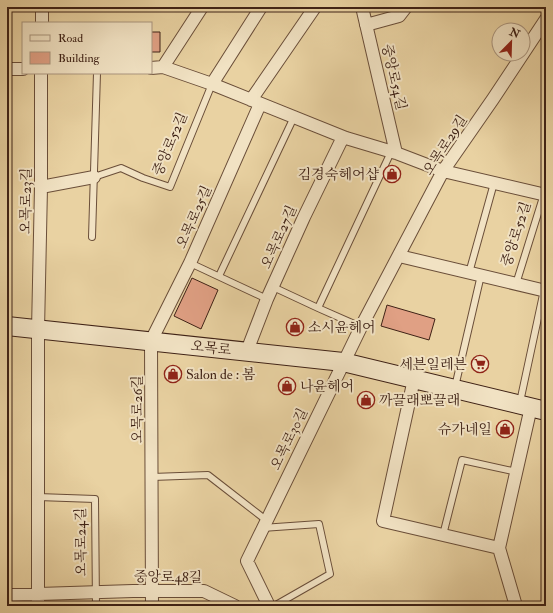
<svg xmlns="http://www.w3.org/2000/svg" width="553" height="613" font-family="'IM FELL Double Pica','Noto Serif KR',serif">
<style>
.building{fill:#e0a084;stroke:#3f2216}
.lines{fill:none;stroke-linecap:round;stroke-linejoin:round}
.service-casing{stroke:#6a4e39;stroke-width:8}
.minor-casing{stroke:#6a4e39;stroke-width:14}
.secondary-casing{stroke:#3f2216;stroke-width:20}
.service{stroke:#f1e2c3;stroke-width:6}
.minor{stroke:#f1e2c3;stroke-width:12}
.secondary{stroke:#f1e2c3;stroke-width:18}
.labels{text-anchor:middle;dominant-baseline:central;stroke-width:4;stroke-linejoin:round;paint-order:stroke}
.street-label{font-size:14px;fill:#3f2216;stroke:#f1e2c3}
.poi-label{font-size:14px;fill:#3f2216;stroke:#f1e2c3;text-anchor:start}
</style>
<rect width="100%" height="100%" fill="#e9d2a2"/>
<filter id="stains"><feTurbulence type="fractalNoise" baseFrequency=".005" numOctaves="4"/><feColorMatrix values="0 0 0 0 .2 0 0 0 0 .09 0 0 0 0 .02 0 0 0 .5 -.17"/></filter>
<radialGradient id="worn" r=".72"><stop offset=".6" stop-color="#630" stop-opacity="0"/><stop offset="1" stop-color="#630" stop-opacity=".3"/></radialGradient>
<!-- building -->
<path class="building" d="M151,32H160V52H151Z
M192,278L218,290L201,329L174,316Z
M387,305L435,319L429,340L381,326Z"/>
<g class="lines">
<defs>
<path id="service" d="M94,177L121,168L143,178L170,187L212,84
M92,237L97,73
M190,263L267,299
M469,273L494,183
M219,276L294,117
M516,284L544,194
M273,287L318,308L361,327
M318,308L391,152
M455,387L481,275
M520,402L544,290
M152,477L208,475L266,520
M38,497L95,499L96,606
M262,528L319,524L330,574L274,606
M443,535L462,460L517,472"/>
<path id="minor" d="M362,7L396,153
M42,23V7
M366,25L399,16L406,7
M163,67L202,7
M151,68L163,67L212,84L346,138L396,153L443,171L546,195
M7,69H23
M212,84L261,7
M251,100L315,7
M41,187L94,177
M399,256L546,291
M247,351L267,299L304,217L343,137
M414,379L383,521L499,548
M7,595L133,591H204L235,606
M38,606V330L41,187V73
M152,606L151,341L190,263L260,104
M269,606L247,561L361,327L443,171L493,99L546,19
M516,606L499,548L531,407"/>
<path id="secondary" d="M7,326L343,362L546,411"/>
</defs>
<!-- service casing -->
<use href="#service" class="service-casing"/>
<!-- minor casing -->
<use href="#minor" class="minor-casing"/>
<!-- secondary casing -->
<use href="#secondary" class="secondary-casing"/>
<!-- service -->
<use href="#service" class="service"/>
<!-- minor -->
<use href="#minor" class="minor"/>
<!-- secondary -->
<use href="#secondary" class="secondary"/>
</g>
<!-- icons -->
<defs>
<symbol id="shop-ring" viewBox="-11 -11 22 22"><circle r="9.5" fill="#f1e2c3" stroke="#8f2418" stroke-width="1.5"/><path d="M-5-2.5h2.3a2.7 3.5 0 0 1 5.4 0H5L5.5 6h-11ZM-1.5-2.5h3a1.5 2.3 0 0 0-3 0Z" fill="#8f2418"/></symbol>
<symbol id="supermarket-ring" viewBox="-11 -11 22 22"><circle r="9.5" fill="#f1e2c3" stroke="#8f2418" stroke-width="1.5"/><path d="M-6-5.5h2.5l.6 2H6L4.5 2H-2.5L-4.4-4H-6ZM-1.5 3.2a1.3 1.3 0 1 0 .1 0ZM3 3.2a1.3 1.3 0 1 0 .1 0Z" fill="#8f2418"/></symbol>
</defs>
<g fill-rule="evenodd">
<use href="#shop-ring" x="382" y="164" width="20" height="20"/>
<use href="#shop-ring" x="285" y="317" width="20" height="20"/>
<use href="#supermarket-ring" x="470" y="354" width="20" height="20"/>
<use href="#shop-ring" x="163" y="364" width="20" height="20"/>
<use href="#shop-ring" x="277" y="376" width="20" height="20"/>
<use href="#shop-ring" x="356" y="390" width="20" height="20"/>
<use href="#shop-ring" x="495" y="419" width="20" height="20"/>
</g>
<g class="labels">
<!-- street labels -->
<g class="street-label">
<text transform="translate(394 77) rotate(77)">중앙로54길</text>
<text transform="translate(170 144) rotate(-67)">중앙로52길</text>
<text transform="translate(445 145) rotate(-57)">오목로29길</text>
<text transform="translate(26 201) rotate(-89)">오목로23길</text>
<text transform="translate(194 217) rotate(-66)">오목로25길</text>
<text transform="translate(516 234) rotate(-72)">중앙로52길</text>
<text transform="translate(279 237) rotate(-66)">오목로27길</text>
<text transform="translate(211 348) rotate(6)">오목로</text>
<text transform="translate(137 409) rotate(-90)">오목로26길</text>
<text transform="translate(289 439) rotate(-64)">오목로30길</text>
<text transform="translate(81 542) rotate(-91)">오목로24길</text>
<text transform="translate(168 577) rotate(1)">중앙로48길</text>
</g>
<!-- poi labels -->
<g class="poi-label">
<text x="379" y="174" text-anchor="end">김경숙헤어샵</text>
<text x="308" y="327">소시윤헤어</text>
<text x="467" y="364" text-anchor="end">세븐일레븐</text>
<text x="186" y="374">Salon de : 봄</text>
<text x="300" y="386">나윤헤어</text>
<text x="379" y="400">까끌래뽀끌래</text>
<text x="492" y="429" text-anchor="end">슈가네일</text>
</g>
</g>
<!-- margin -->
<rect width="553" height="613" fill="none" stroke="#e9d2a2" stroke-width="24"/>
<rect x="8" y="8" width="537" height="597" fill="none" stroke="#3f2216" stroke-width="2"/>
<rect x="12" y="12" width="529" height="589" fill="none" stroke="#3f2216"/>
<!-- legend -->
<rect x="22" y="22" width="130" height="52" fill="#f1e2c3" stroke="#aa957e"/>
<rect x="30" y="35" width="20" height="6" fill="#f1e2c3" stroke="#aa957e"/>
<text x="58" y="42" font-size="12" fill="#3f2216">Road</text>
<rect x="30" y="52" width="20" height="12" fill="#e0a084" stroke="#aa957e"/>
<text x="58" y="62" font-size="12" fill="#3f2216">Building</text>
<!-- north arrow -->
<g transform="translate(511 42) rotate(23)"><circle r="19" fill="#f1e2c3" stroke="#aa957e"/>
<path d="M0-3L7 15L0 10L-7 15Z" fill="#8f2418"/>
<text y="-6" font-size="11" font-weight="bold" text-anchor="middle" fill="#3f2216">N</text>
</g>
<rect width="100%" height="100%" filter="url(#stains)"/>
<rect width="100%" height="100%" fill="url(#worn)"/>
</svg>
